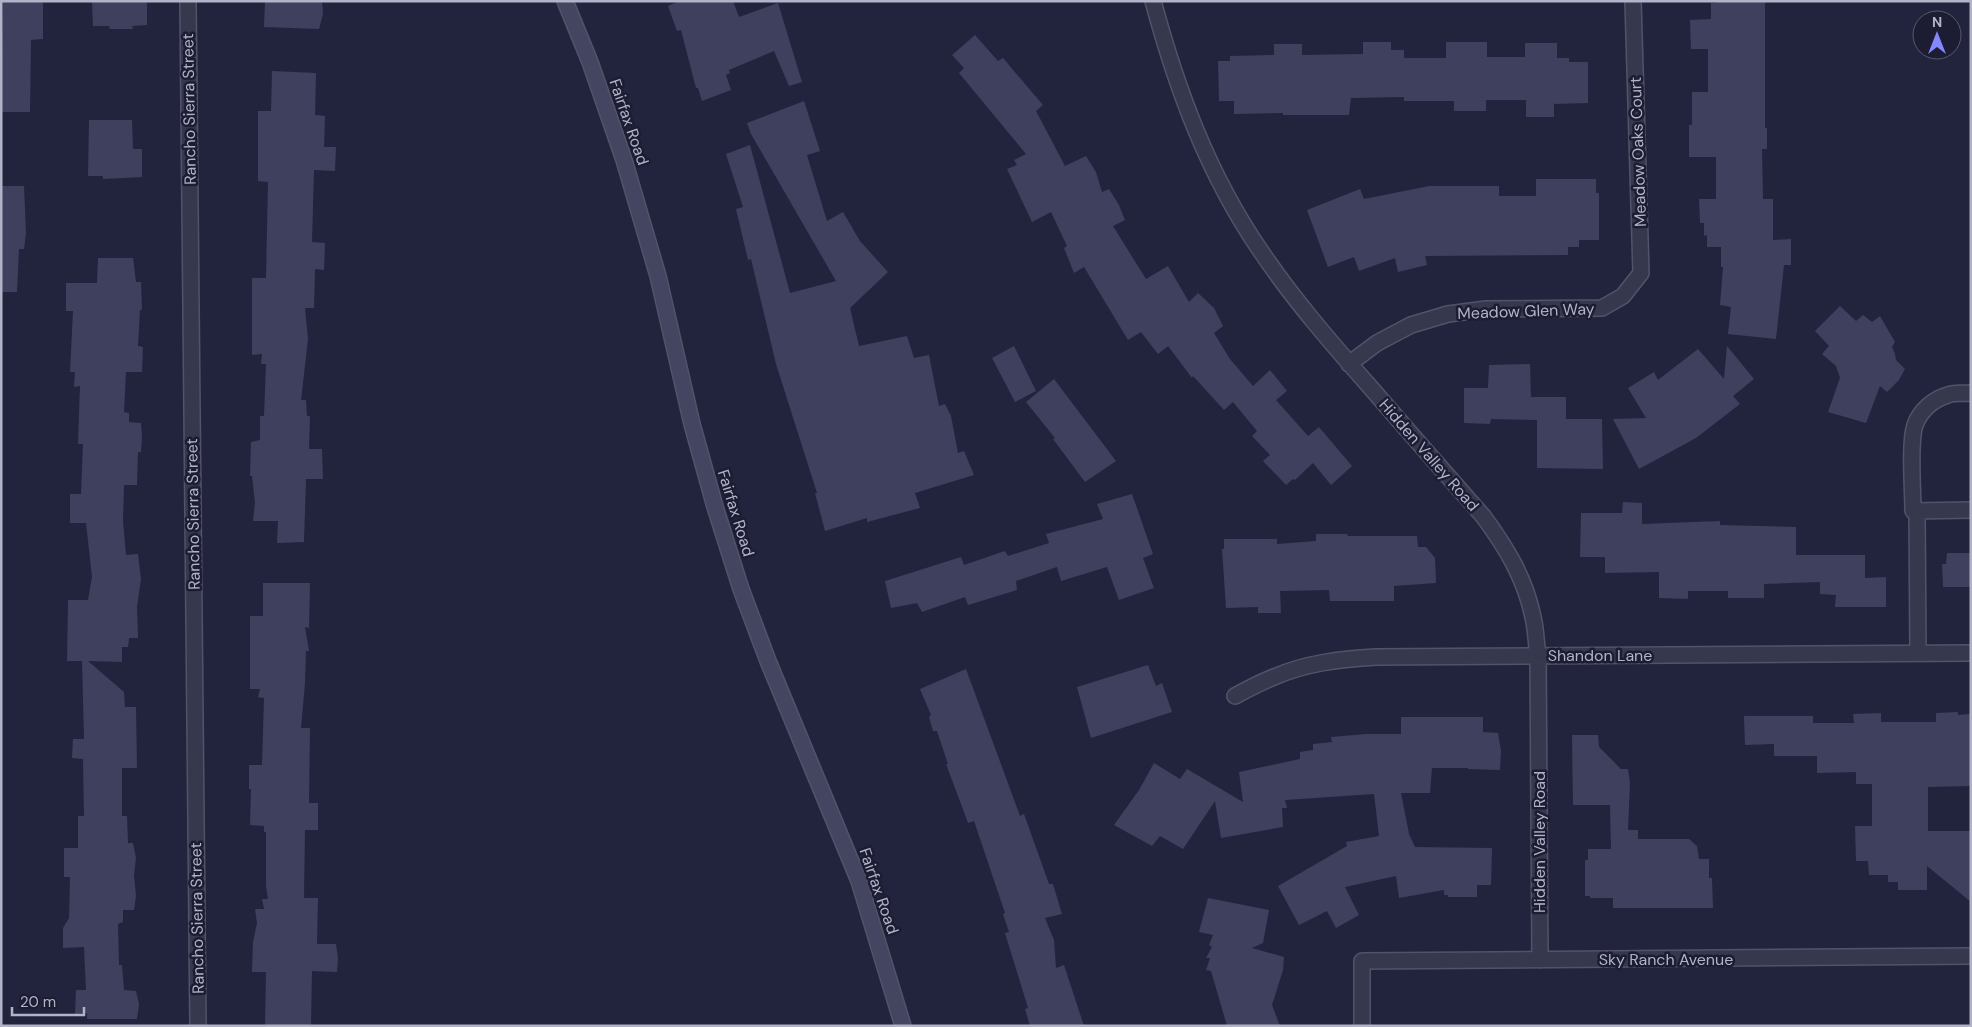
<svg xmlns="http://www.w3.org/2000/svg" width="1972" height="1027" font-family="'DM Sans',sans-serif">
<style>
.building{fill:#3e405e}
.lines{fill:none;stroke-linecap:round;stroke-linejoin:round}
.minor-casing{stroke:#525369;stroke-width:18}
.secondary-casing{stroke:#525369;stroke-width:18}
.minor{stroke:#36384e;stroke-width:15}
.secondary{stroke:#444561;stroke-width:15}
.labels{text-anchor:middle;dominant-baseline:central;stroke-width:5;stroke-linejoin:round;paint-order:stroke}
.street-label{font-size:16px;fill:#b2b3c9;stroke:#1c1d33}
</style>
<rect width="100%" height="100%" fill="#22243e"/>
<!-- building -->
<path class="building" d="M3,1H43V39L31,40L30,112H1Z
M92,1H147V25L132,26L133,29H110L109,26H93Z
M265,1H322L323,14L319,29L264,27Z
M679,1H733L739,17L778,3L802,82L789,86L774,51L729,70L730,73L726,75L731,90L702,101L698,88H696L681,30L677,31L668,6Z
M1717,1H1765V128H1767V149H1762L1763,199H1773V240L1791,239V265H1784L1776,339L1728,334L1731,307L1720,305L1723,267H1721V247H1707V235L1704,236V223H1700L1699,199H1716V157H1689V125H1692V92H1708V49H1691L1690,20L1711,19V3H1717Z
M975,35L998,61L1003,58L1043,105L1036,111L1065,166L1086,156L1096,172L1102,192L1109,189L1119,205L1125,220L1113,226L1146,279L1168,266L1189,302L1198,293L1214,308L1223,326L1214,333L1230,359L1253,386L1270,370L1287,391L1276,400L1308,436L1319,427L1352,466L1331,485L1313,463L1295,480L1293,479L1286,485L1263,461L1270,455L1252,436L1257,431L1233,402L1224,410L1193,376L1192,378L1168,346L1158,354L1141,332L1128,340L1084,267L1074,273L1064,248L1067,246L1051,212L1032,222L1007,169L1017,165L1014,160L1026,154L959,73L964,68L952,55Z
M1363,42H1391V50H1404V58H1446V42H1487V57H1525V43H1557V58H1569V62H1588V103L1554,104V117H1526V100H1486V111H1454V101H1404V97L1351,98L1349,115H1283V113L1234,114V101H1219L1218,61H1230V56L1274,55V44H1302V55L1363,54Z
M272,71L316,73L315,115L325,116L324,147H336L335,171L314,170L312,242L325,243L324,270L315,269L314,308H305L308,339L301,400H306L307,416H310L309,449H322L323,479H306L304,542L277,543L278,521H253L255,503L252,476H250L251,442L260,440V416H264L266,364H261L262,354L252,355V278H266L268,182L258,181V111H271Z
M804,101L820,151L807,155L827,221L843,212L860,241L888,272L850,308L859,346L907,336L914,358L929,355L939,406L945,404L951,416L958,453L964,451L974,475L915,493L920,508L867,522V518L825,531L815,493H817L776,364L751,259L748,260L736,209L743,207L726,154L750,145L790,293L836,281L751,134L747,123Z
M89,120H132L133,149H142V177L103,179V176H88Z
M1536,179H1596V193H1599V240H1579V247H1568V255L1425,256L1427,265L1398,272L1395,258L1359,271L1354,257L1328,267L1307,210L1360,189L1364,199L1429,186H1499V196H1536Z
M1,186H24L26,233L24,249H19L17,292H1Z
M98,258H133L136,282H141L142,310H140L138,346L143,347L142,372H126L124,412L129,413V422L141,423L142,437L141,452H138L137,485H124L123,521L126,555L138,554L141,579L137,607L138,638H129L128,647H122V662L88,661L124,692L125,707H136L137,768H122V816H127L128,843H133L136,858L134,875L136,896L134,910H123V922L118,924L119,965H122L124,990L136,991L139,1004L137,1019H87V1013L75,1014L76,990H86L84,947L63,948V928L69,918L70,877H64V848H78V816H84L83,759L72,758L73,739H84L82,661H67L68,600H88L92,577L86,523H70V494H81L83,444H78L80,386L74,387L75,372H70L73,311H66V283H97Z
M1840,306L1856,321L1863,315L1872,322L1880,316L1895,342L1892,347L1895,354L1896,360L1905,369L1899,380L1887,392L1880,386L1866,423L1828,412L1840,378L1836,366L1822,354L1829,346L1815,331Z
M1014,346L1036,391L1015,402L992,358Z
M1727,346L1754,379L1733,396L1740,404L1696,438L1639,469L1613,419L1646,418L1628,388L1654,372L1658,380L1698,349L1724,379Z
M1530,364L1531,397H1566V419H1602L1603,469L1537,468V420L1491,419L1490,424L1464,423V388H1488L1489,365Z
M1054,379L1116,461L1085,482L1053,439L1055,438L1026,402Z
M1132,494L1153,554L1143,558L1154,588L1119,600L1107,567L1061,581L1057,567L1016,581L1017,590L968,605L965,597L922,612L917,603L891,608L885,581L961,557L964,565L1005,551L1008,556L1049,543L1046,534L1103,519L1097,504Z
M1623,502L1642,503V524L1720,521V525L1796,527V555H1865V578L1886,577V607H1835L1836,595L1820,594V582L1764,584V598H1728V591H1688V599L1659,598V572L1605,573V557H1580L1581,513H1622Z
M1316,534H1347L1348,536H1417L1418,547H1426L1435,558L1436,583L1394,586V601H1330L1329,590L1280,591L1281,613H1258V607L1226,608L1222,549H1224V539H1277V544L1316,541Z
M1947,553H1971V587H1943L1942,564H1946Z
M263,583H310L309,628L305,627L309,651H306L305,683L301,728H310L309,803H318V830H305L304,898H318L317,944H336L338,958L337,972L312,971L311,1026H265L266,972H252L253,942L257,923L255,909H264L262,899H268L266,886V832H264V826L250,825L251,789H249V765H262L264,698L258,697L260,689H250V616H263Z
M1148,665L1156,686L1162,683L1172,712L1091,738L1077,687Z
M966,669L1020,816L1024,814L1049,884H1053L1062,914L1045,918L1054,940L1056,968L1064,965L1084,1026H1030L1025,1009L1028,1008L1005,933L1009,932L1003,914L1005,913L974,821L968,823L946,764H948L937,731H933L929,717L931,715L920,689Z
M1958,712V715L1971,714V786L1928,787V831H1971V902L1927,866V890H1898V882H1888V875H1869L1868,861H1856L1855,826H1872V784H1856V772L1817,773V756H1774V744L1745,745L1744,716H1813V723H1854L1853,714L1881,713V722H1936V713Z
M1401,717H1483V732L1498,733L1501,751L1500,770L1468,769V768H1432L1430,793H1401L1409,834L1415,847L1492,848L1491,885H1477V897H1448V895H1444V890L1399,898L1396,876L1345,887L1359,915L1336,928L1327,911L1299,925L1278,886L1347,846L1346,842L1379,836L1374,794L1285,800L1287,808H1282L1283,827L1221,838L1215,801L1183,849L1160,836L1152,846L1114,825L1139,790L1154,763L1180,779L1187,769L1243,802L1239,772L1300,759V752L1313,750V744L1332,742L1331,737L1366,734H1401Z
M1572,735H1598L1599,747L1621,769H1628L1630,783L1628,830H1638V839H1689L1697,846L1699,859H1709V878H1712L1713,908H1613V898H1590V896H1585V860H1588V849H1611L1610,805H1573Z
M1208,898L1269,910L1263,943L1252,948L1284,957L1283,970L1272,1005L1280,1026H1227L1211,971L1206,970L1210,958H1206L1212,947L1209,945L1213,935L1199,932Z"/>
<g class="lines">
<defs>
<path id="minor" d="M188,1L198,1026
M1153,1C1177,90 1208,174 1260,250C1293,299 1332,344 1371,388C1408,431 1446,474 1483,516C1506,547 1525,578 1533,617C1536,629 1536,643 1538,655L1540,960
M1349,364L1377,343L1411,325L1448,314L1486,309L1602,308L1623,296L1641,273L1633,1
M1971,393C1963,394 1954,392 1948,395C1933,399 1920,411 1915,425C1909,443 1913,490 1913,511L1971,510
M1917,511L1918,653
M1235,696C1248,689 1261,682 1274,677C1306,663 1341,659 1376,657L1971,653
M1362,1026V961L1971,956"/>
<path id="secondary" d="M565,1L590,62L624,160L658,276L692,424L715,507L741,589L768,661L859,881L903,1026"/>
</defs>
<!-- minor casing -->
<use href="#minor" class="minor-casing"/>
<!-- secondary casing -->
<use href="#secondary" class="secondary-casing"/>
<!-- minor -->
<use href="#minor" class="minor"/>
<!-- secondary -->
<use href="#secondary" class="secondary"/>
</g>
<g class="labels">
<!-- street labels -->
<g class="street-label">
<text transform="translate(189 109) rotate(-91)">Rancho Sierra Street</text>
<text transform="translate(629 122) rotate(71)">Fairfax Road</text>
<text transform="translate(1638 152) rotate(-92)">Meadow Oaks Court</text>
<text transform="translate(1526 311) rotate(-2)">Meadow Glen Way</text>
<text transform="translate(1429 455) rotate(49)">Hidden Valley Road</text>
<text transform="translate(736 513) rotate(73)">Fairfax Road</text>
<text transform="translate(193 514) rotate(-91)">Rancho Sierra Street</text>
<text x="1600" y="655">Shandon Lane</text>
<text transform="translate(1539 842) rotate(-90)">Hidden Valley Road</text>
<text transform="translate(879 891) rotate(71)">Fairfax Road</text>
<text transform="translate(197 918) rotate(-91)">Rancho Sierra Street</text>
<text x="1666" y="959">Sky Ranch Avenue</text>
</g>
</g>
<!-- border -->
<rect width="1972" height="1027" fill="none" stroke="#b2b3c9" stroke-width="5"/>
<!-- north arrow -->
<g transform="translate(1937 35)"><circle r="24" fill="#1c1d33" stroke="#58596f"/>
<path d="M0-4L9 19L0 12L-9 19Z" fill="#8487fd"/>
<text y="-8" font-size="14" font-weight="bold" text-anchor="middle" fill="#b2b3c9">N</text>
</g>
<!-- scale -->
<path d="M12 1007v8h72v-8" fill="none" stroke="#b2b3c9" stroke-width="2.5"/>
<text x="20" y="1007" font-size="15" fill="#b2b3c9" stroke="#1c1d33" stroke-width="4" paint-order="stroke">20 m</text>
</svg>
